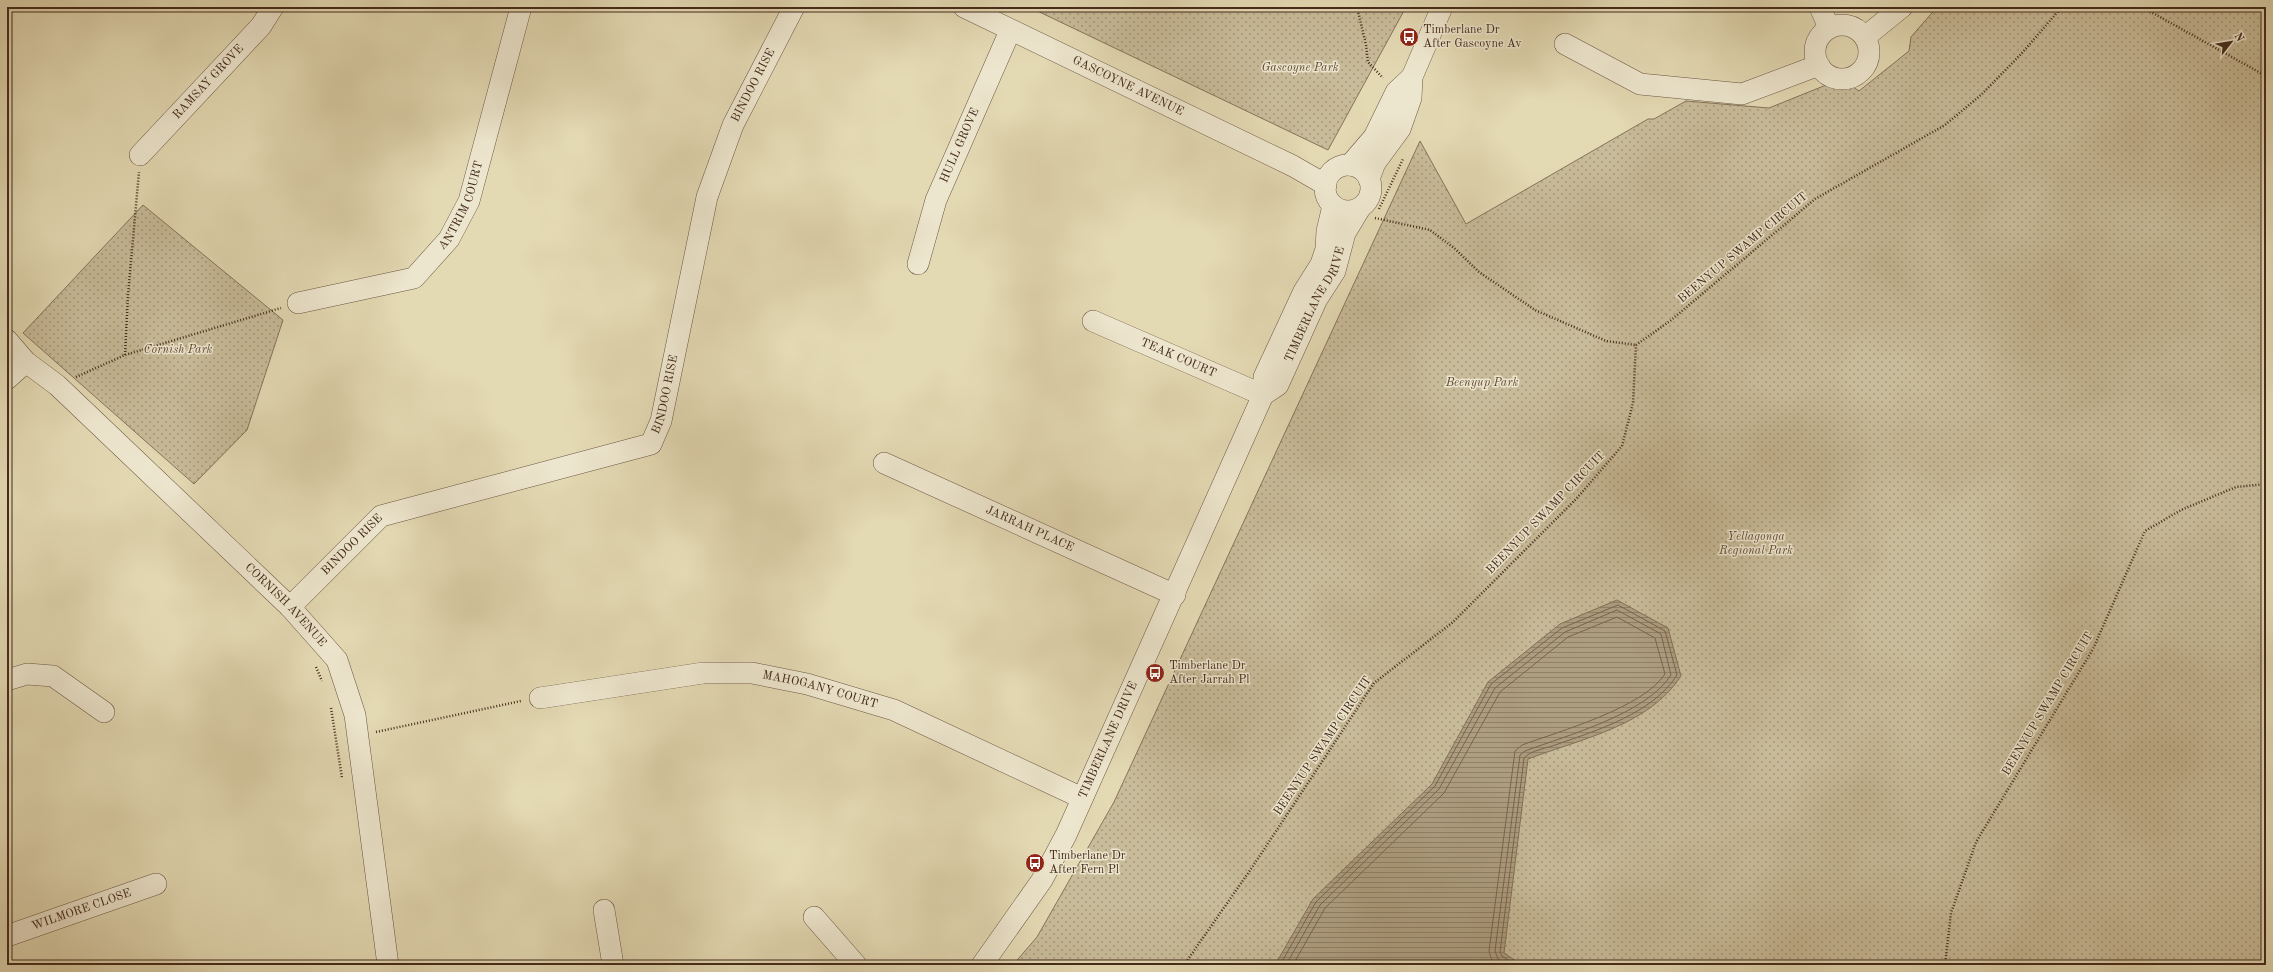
<svg xmlns="http://www.w3.org/2000/svg" width="2273" height="972" font-family="'Old Standard TT',serif">
<style>
.park{fill:url(#park-dots);stroke:#86735a}
.water{fill:url(#water-rules);stroke:#837058}
.lines{fill:none;stroke-linecap:round;stroke-linejoin:round}
.shore{stroke:#79644e;stroke-width:1}
.minor-casing{stroke:#6c5642;stroke-width:22}
.path{stroke:#452b1c;stroke-width:2.5;stroke-dasharray:1 2;stroke-linecap:butt}
.minor{stroke:#ede6ce;stroke-width:21}
.labels{text-anchor:middle;dominant-baseline:central;stroke-width:3;stroke-linejoin:round;paint-order:stroke}
.poi-label{font-size:12px;fill:#452b1c;stroke:#ede6ce;text-anchor:start}
.park-label{font-size:12px;font-style:italic;fill:#5f4835;stroke:#ede6ce}
.street-label{font-size:12px;fill:#452b1c;stroke:#ede6ce}
</style>
<defs>
<pattern id="park-dots" width="8" height="8" patternUnits="userSpaceOnUse"><rect width="8" height="8" fill="#c8bb99"/><path d="M2 2h.1M6 6h.1" fill="none" stroke="#a4987c" stroke-width="1.8" stroke-linecap="round"/></pattern>
<pattern id="water-rules" width="6" height="5" patternUnits="userSpaceOnUse"><rect width="6" height="5" fill="#ad9e80"/><path d="M0 2.5h6" fill="none" stroke="#8f8168"/></pattern>
</defs>
<rect width="100%" height="100%" fill="#e3d9b3"/>
<filter id="stains"><feTurbulence type="fractalNoise" baseFrequency=".005" numOctaves="4"/><feColorMatrix values="0 0 0 0 .2 0 0 0 0 .09 0 0 0 0 .02 0 0 0 .5 -.17"/></filter>
<radialGradient id="worn" r=".72"><stop offset=".6" stop-color="#630" stop-opacity="0"/><stop offset="1" stop-color="#630" stop-opacity=".3"/></radialGradient>
<!-- park -->
<path class="park" d="M1029,7H1406L1328,150Z
M1937,7H2266V965H1013L1037,937L1114,802L1420,141L1466,224L1648,119H1654L1686,101L1769,108L1841,79L1859,91L1909,51L1911,37Z
M143,205L283,320L247,430L194,484L23,333Z"/>
<!-- water -->
<path class="water" d="M1617,600L1668,628L1681,676C1649,726 1580,739 1528,759L1504,953L1522,965H1275L1313,899L1432,784L1488,682L1560,624Z"/>
<g class="lines">
<!-- shore -->
<path class="shore" d="M1280,965L1316,902L1435,786L1491,684L1562,628L1618,605L1665,631L1677,675C1653,713 1598,730 1558,744C1548,748 1531,750 1524,758L1500,952L1502,956L1515,965
M1286,965L1320,905L1439,789L1495,688L1565,632L1617,610L1661,634L1671,675C1646,714 1568,735 1525,751L1520,755L1495,951L1498,959L1506,965
M1293,965L1325,908L1444,793L1500,692L1568,637L1617,617L1655,638L1665,674C1643,708 1560,731 1522,745L1515,751L1489,951L1491,958L1496,965"/>
<defs>
<g id="minor">
<path id="s1" d="M964,7L1293,166L1326,185"/>
<path d="M1820,7L1829,28"/>
<circle cx="1842" cy="52" r="27"/>
<path d="M1865,37L1902,7"/>
<path d="M1565,44L1640,84L1742,94L1819,65"/>
<path id="s2" d="M140,155L261,26L273,7"/>
<path d="M1350,165L1374,137L1396,92L1412,77"/>
<circle cx="1348" cy="188" r="23"/>
<path d="M1369,179L1375,163L1400,129L1411,98L1412,77L1442,7"/>
<path id="s3" d="M918,264L936,200L1010,31"/>
<path id="s4" d="M298,303L414,278L449,239L469,201L521,7"/>
<path id="s5" d="M1093,321L1263,395"/>
<path id="s6" d="M7,340L26,362L57,385L290,607L337,660L355,715L388,965"/>
<path d="M7,379L26,362"/>
<path id="s7" d="M1263,395L1278,385L1317,299L1335,271L1345,233L1360,208"/>
<path id="s8" d="M884,463L1175,595"/>
<path id="s9" d="M290,607L381,516L651,444L661,421L707,197L733,125L794,7"/>
<path d="M7,680L27,674L53,676L104,712"/>
<path id="s10" d="M540,698L703,673H752L807,684L894,710L1082,798"/>
<path d="M604,910L613,965"/>
<path d="M814,917L856,965"/>
<path id="s11" d="M7,936L156,884"/>
<path id="s12" d="M982,965L1042,880L1066,835L1263,395L1264,377L1304,291L1321,264L1326,249L1327,231L1333,206"/>
</g>
</defs>
<!-- minor casing -->
<use href="#minor" class="minor-casing"/>
<!-- path -->
<path class="path" d="M1357,7L1366,45L1368,62L1383,78
M2142,7L2266,76
M1379,209L1403,159
M1375,218L1430,230L1454,248L1479,272L1535,310L1606,341L1636,345
M1636,345L1670,321L1815,199L1945,125L1982,94L2021,54L2062,7
M125,355L128,295L139,172
M76,377L125,355L281,308
M316,667L322,681
M331,708L342,778
M376,732L521,701
M1184,965L1253,866L1374,683L1453,622L1576,499L1622,446L1633,403L1636,345
M1945,965L1951,913L1976,842L2093,649L2145,531L2181,510L2236,487L2266,484"/>
<!-- minor -->
<use href="#minor" class="minor"/>
</g>
<!-- icons -->
<defs>
<symbol id="bus-disc" viewBox="-11 -11 22 22"><circle r="9.5" fill="#8f2418" stroke="#ede6ce"/><path d="M-5-6H5V4H4V6H2V4H-2V6H-4V4H-5ZM-3.5-4V0h7V-4ZM-3.5 1.2v1.5H-2V1.2ZM2 1.2v1.5H3.5V1.2Z" fill="#fff"/></symbol>
</defs>
<g fill-rule="evenodd">
<use href="#bus-disc" x="1398" y="26" width="22" height="22"/>
<use href="#bus-disc" x="1144" y="662" width="22" height="22"/>
<use href="#bus-disc" x="1024" y="852" width="22" height="22"/>
</g>
<g class="labels">
<!-- poi labels -->
<g class="poi-label">
<text x="1423" y="30">Timberlane Dr<tspan x="1423" dy="14">After Gascoyne Av</tspan></text>
<text x="1169" y="666">Timberlane Dr<tspan x="1169" dy="14">After Jarrah Pl</tspan></text>
<text x="1049" y="856">Timberlane Dr<tspan x="1049" dy="14">After Fern Pl</tspan></text>
</g>
<!-- park labels -->
<g class="park-label">
<text x="1300" y="68">Gascoyne Park</text>
<text x="178" y="350">Cornish Park</text>
<text x="1482" y="383">Beenyup Park</text>
<text x="1756" y="537">Yellagonga<tspan x="1756" dy="14">Regional Park</tspan></text>
</g>
<!-- street labels -->
<g class="street-label">
<text stroke="none"><textPath href="#s2" startOffset="100">RAMSAY GROVE</textPath></text>
<text stroke="none"><textPath href="#s9" startOffset="783">BINDOO RISE</textPath></text>
<text stroke="none"><textPath href="#s1" startOffset="182">GASCOYNE AVENUE</textPath></text>
<text stroke="none"><textPath href="#s3" startOffset="126">HULL GROVE</textPath></text>
<text stroke="none"><textPath href="#s4" startOffset="207">ANTRIM COURT</textPath></text>
<text transform="translate(1743 248) rotate(-40)">BEENYUP SWAMP CIRCUIT</text>
<text stroke="none"><textPath href="#s7" startOffset="107">TIMBERLANE DRIVE</textPath></text>
<text stroke="none"><textPath href="#s5" startOffset="93">TEAK COURT</textPath></text>
<text stroke="none"><textPath href="#s9" startOffset="460">BINDOO RISE</textPath></text>
<text transform="translate(1546 513) rotate(-46)">BEENYUP SWAMP CIRCUIT</text>
<text stroke="none"><textPath href="#s8" startOffset="160">JARRAH PLACE</textPath></text>
<text stroke="none"><textPath href="#s9" startOffset="88">BINDOO RISE</textPath></text>
<text stroke="none"><textPath href="#s6" startOffset="385">CORNISH AVENUE</textPath></text>
<text stroke="none"><textPath href="#s10" startOffset="284">MAHOGANY COURT</textPath></text>
<text transform="translate(2048 704) rotate(-59)">BEENYUP SWAMP CIRCUIT</text>
<text stroke="none"><textPath href="#s12" startOffset="259">TIMBERLANE DRIVE</textPath></text>
<text transform="translate(1323 746) rotate(-56)">BEENYUP SWAMP CIRCUIT</text>
<text stroke="none"><textPath href="#s11" startOffset="79">WILMORE CLOSE</textPath></text>
</g>
</g>
<!-- margin -->
<rect width="2273" height="972" fill="none" stroke="#e3d9b3" stroke-width="24"/>
<rect x="8" y="8" width="2257" height="956" fill="none" stroke="#452b1c" stroke-width="2"/>
<rect x="12" y="12" width="2249" height="948" fill="none" stroke="#452b1c"/>
<!-- north arrow -->
<g transform="translate(2231 42) rotate(59)" stroke="#ede6ce" stroke-width="3" paint-order="stroke">
<path d="M0-3L7 15L0 10L-7 15Z" fill="#452b1c"/>
<text y="-6" font-size="11" font-weight="bold" text-anchor="middle" fill="#452b1c">N</text>
</g>
<rect width="100%" height="100%" filter="url(#stains)"/>
<rect width="100%" height="100%" fill="url(#worn)"/>
</svg>
